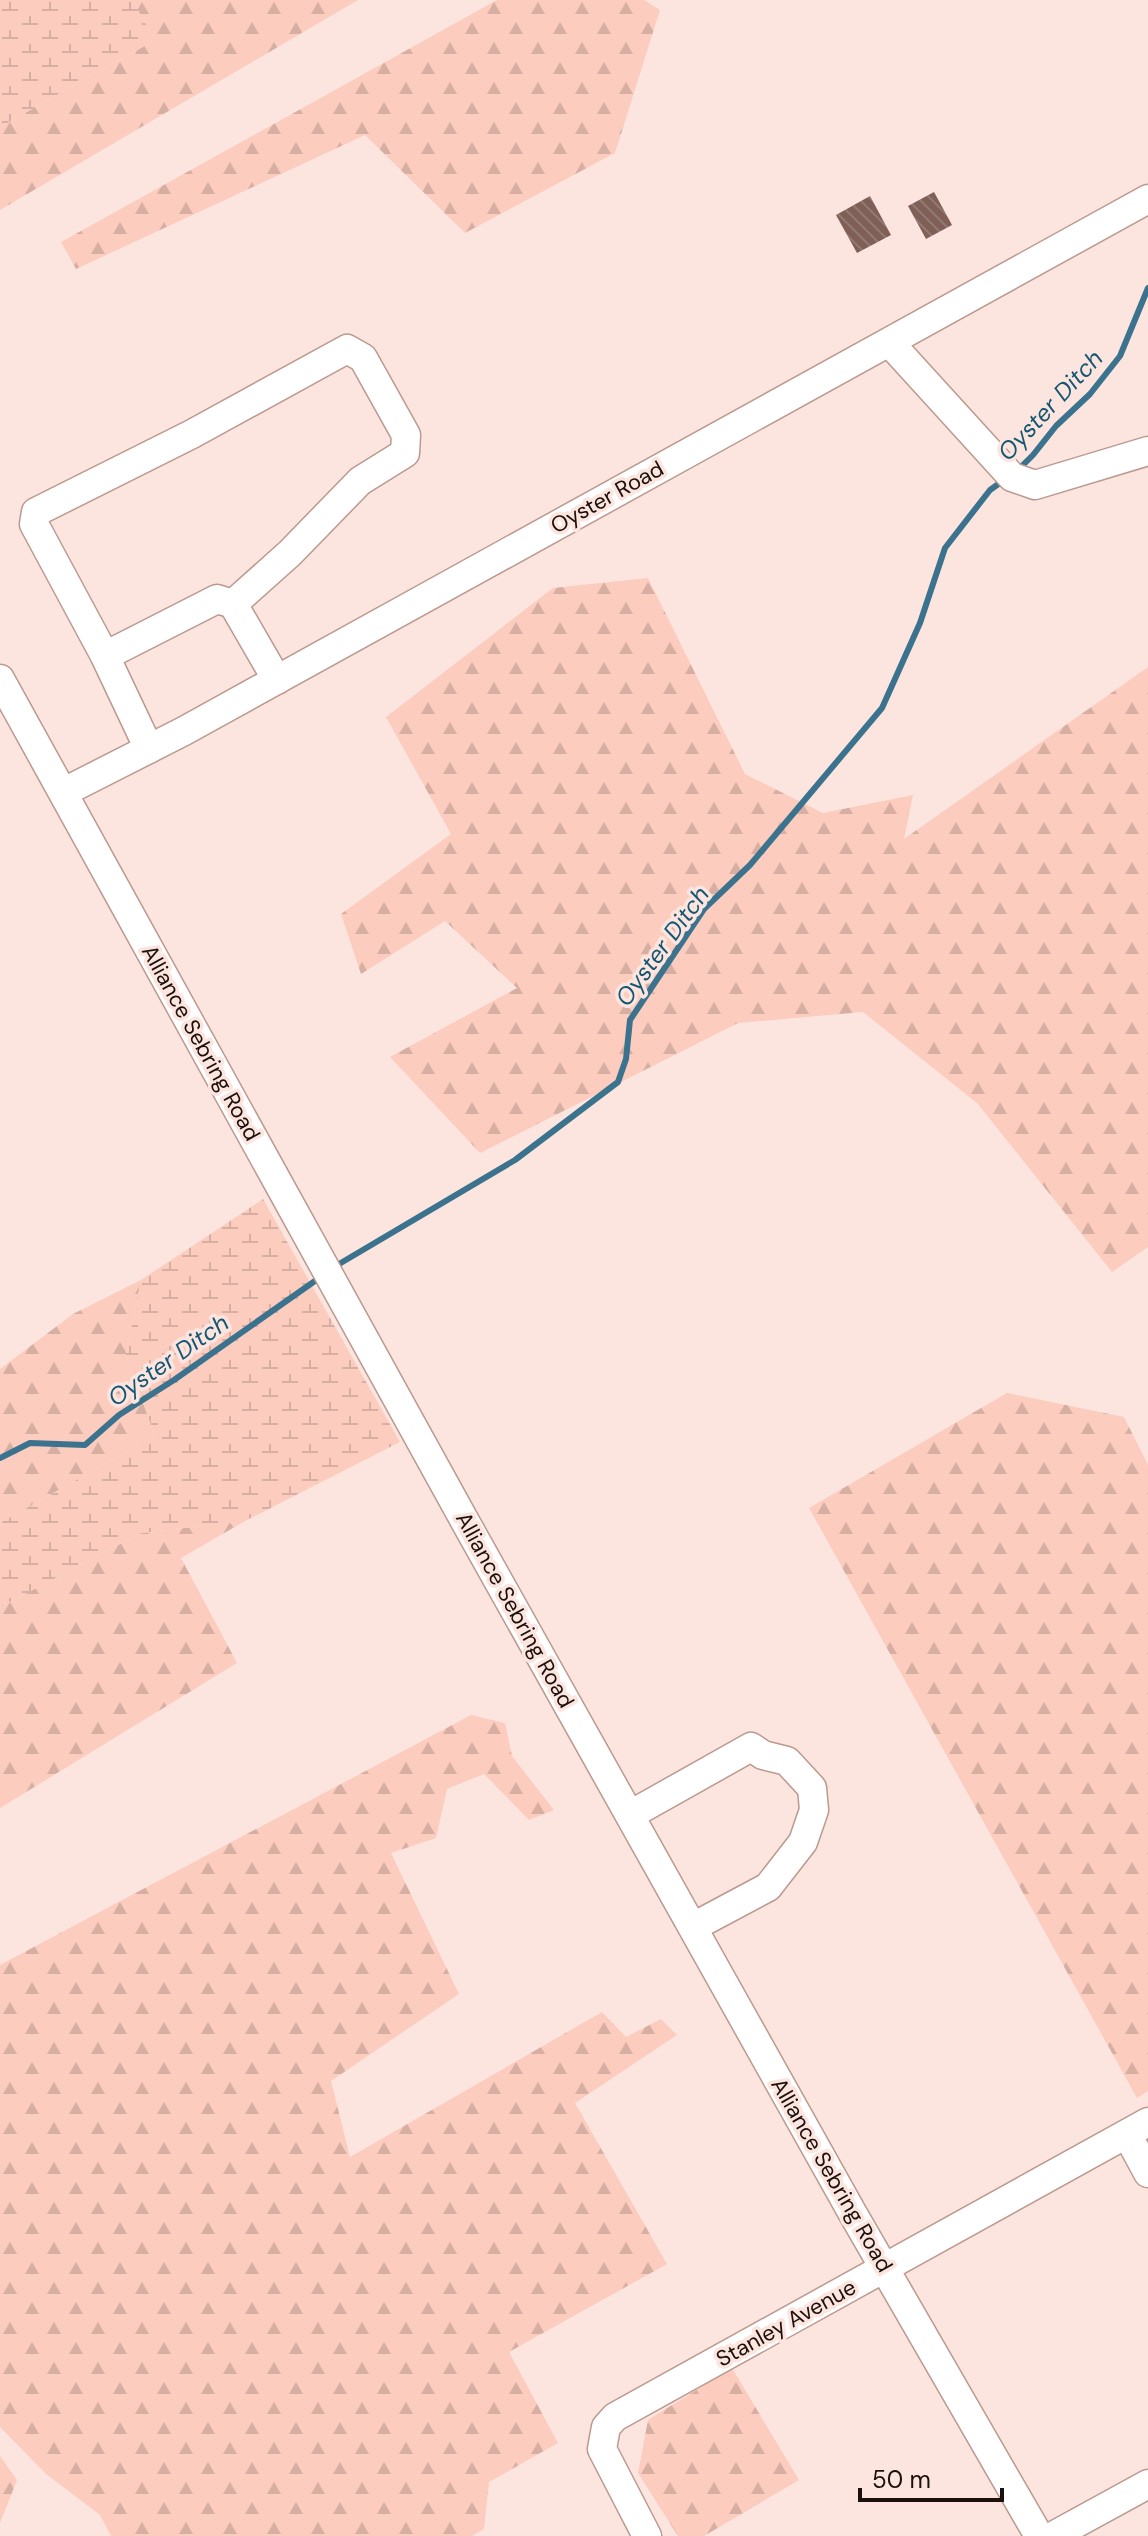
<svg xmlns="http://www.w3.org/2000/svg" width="1148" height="2536" font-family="'DM Sans',sans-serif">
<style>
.forest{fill:url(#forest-firs)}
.wetland{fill:url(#wetland-marsh)}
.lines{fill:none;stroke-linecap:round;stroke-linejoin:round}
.stream{stroke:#3b738e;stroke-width:6}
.building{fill:url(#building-back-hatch)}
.minor-casing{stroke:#bb998e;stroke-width:31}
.minor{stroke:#fff;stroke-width:28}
.labels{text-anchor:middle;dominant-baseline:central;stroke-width:7;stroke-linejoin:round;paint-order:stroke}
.street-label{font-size:22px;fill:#1c100c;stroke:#fce5df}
.water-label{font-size:24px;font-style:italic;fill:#155773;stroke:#fce5df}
</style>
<defs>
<pattern id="forest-firs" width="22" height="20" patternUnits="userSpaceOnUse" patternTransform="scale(2)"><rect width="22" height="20" fill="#fcccbe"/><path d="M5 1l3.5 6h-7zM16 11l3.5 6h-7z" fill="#d7aea2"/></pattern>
<pattern id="wetland-marsh" width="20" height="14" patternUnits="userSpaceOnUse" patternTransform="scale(2)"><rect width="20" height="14" fill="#fcccbe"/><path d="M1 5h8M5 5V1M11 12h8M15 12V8" fill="none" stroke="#d7aea2"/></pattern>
<pattern id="building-back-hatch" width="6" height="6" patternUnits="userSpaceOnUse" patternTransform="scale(2)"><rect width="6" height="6" fill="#7f5f56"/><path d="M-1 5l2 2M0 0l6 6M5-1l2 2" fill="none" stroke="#917973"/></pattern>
</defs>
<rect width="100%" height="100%" fill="#fce5df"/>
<!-- forest -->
<path class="forest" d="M132,0H358L0,210V127L155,40Z
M497,0H644L660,10L615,153L465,233L365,135L76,269L61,242Z
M648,578L745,774L823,813L913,795L904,839L1148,667V1247L1112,1272L977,1103L863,1012L738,1023L480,1153L390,1057L517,988L445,921L361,974L341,914L451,834L386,717L553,588Z
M141,1280L126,1355L155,1436L0,1523V1369L73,1314Z
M1007,1393L1124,1417L1148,1465V2091L1137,2098L809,1508Z
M245,1521L181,1558L237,1663L0,1808V1607L141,1533Z
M471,1715L505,1723L512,1756L554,1810L529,1820L484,1774L447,1789L436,1838L391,1853L459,1994L331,2081L350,2157L602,2012L626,2037L661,2019L677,2035L575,2103L667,2264L509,2352L558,2443L489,2482L484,2529L472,2536H111L100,2515L46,2474L0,2427V1965Z
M732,2368L799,2480L704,2536H678L638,2473L648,2420Z
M0,2456L17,2480L0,2523Z"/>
<!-- wetland -->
<path class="wetland" d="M0,0H132L155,40L0,127Z
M263,1199L400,1442L245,1521L141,1533L0,1607V1523L155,1436L126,1355L141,1280Z"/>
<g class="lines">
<!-- stream -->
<path class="stream" d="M1017,471L1033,455L1056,426L1090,394L1120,356L1148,288
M334,1267L515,1160L618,1082L626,1059L630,1020L704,909L750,865L882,708L920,623L945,548L990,490L1004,480
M0,1458L30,1443L85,1445L119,1415L174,1380L322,1276"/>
</g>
<!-- building -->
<path class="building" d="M934,192L952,225L926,239L908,206Z
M870,196L891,235L857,253L836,215Z"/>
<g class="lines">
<defs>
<path id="minor" d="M889,342L1012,477L1035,485L1148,451
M105,656L34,524L36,512L192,434L347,349L363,358L406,435L405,453L360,481L290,553L233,604
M0,679L467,1525L853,2214L1039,2536
M149,749L105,656L217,599L233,604L277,680
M64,792L184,731L1148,199
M630,1815L751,1747L763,1755L787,1761L812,1788L814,1810L803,1842L768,1887L693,1927
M1127,2134L1148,2173
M647,2536L602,2449L606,2427L615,2417L1148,2122
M1053,2536L1148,2484"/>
</defs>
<!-- minor casing -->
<use href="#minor" class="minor-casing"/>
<!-- minor -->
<use href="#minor" class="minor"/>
</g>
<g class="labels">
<!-- street labels -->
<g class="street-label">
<text transform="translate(607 497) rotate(-29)">Oyster Road</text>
<text transform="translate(201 1043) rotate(61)">Alliance Sebring Road</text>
<text transform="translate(515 1610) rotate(61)">Alliance Sebring Road</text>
<text transform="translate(832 2175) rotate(60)">Alliance Sebring Road</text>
<text transform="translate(786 2323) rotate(-29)">Stanley Avenue</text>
</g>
<!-- water labels -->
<g class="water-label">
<text transform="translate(1050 405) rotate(-47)">Oyster Ditch</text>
<text transform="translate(662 946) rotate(-54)">Oyster Ditch</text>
<text transform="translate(168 1360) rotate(-35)">Oyster Ditch</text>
</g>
</g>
<!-- scale -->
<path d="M860 2488v12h142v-12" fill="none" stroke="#1c100c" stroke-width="4"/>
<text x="872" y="2488" font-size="24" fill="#1c100c" stroke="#fce5df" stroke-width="6" paint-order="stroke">50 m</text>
</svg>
